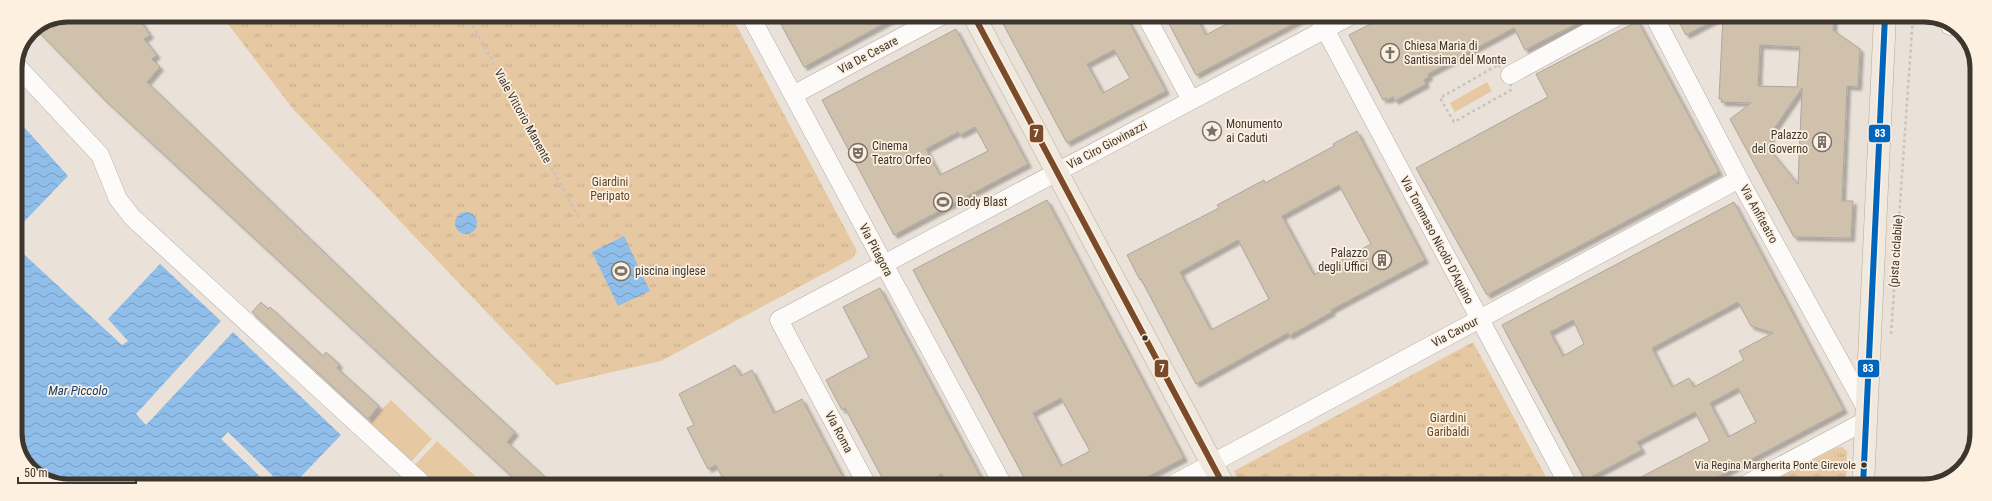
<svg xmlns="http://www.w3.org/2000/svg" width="1992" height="501" font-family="'Roboto Condensed',sans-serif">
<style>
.grass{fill:#e6c9a3}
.park{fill:url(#park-tufts)}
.water{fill:url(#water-waves)}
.building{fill:#d0c1ad;stroke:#aca79f;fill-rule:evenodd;filter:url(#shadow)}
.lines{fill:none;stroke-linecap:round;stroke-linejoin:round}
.minor-casing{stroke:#b2aca4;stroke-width:19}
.major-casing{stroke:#b8ab98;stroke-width:23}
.path{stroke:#c7c4bf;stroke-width:2.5;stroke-dasharray:3 3;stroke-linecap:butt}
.minor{stroke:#fcfbf9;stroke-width:18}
.major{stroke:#efe9df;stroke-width:22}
.bus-1-casing{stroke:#fdf0e1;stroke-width:9}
.bus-2-casing{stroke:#fdf0e1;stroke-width:9}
.bus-1{stroke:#7a4b2a;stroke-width:6}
.bus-2{stroke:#0065bd;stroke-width:6}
.bus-dot{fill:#3c362f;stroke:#fdf0e1;stroke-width:1.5}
.labels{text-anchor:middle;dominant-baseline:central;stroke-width:3.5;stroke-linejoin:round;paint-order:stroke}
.bus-label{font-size:11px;fill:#3c362f;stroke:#fdf0e1;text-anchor:end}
.poi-label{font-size:12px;fill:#3c362f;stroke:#fdf0e1;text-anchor:start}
.street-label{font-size:12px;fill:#3c362f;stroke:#fdf0e1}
.park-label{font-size:12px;fill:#5f4623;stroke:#fdf0e1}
.water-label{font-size:13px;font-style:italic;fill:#12426e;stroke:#fdf0e1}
.rim{fill:none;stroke:#3c362f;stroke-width:5}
.line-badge{stroke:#fdf0e1;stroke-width:1.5}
.badge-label{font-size:11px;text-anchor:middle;font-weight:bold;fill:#fff}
</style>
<defs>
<pattern id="park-tufts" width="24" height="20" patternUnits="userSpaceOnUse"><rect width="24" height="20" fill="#e6c9a3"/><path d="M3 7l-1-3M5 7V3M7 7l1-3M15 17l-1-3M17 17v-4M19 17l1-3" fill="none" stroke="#c6ad8d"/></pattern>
<pattern id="water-waves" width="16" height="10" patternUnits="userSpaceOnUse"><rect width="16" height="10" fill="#90beea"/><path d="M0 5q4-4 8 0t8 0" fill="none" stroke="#779bbe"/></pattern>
<filter id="shadow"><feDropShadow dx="3.5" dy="3.5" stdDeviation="1" flood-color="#0004"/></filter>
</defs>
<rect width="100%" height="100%" fill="#eae2d8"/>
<!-- grass -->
<path class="grass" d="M1487,82L1492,91L1455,112L1450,103Z
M391,400L432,439L407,466L365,427Z
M437,441L485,485H429L411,469Z"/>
<!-- park -->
<path class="park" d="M221,15H731L857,251L853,258L661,361L556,385L293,109Z
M1473,342L1551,486H1241L1234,471Z
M1842,447L1847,451V455L1846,486H1764L1836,448Z"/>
<!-- water -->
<path class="water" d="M15,117L68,176L15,231Z
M455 223a11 11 0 1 1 22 0a11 11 0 1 1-22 0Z
M624,236L650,291L618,306L592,252Z
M15,246L122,345L128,341L108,319L160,264L221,321L136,414L146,425L233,332L341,435L293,485H282L228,432L221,439L269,485H57L28,468L15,440Z"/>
<!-- building -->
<path class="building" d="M68,15H137L150,35L144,39L157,55L152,59L160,67L147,82L429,353L515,432L507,442L554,485H521L106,101L35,28Z
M776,15H900L804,67Z
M999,16H1126L1166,91L1067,143ZM1114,50L1130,78L1103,93L1087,64Z
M1165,16H1196L1206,35L1241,16H1308L1196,75Z
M1386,16H1591L1525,50L1514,28L1428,74L1429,77L1424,80L1426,84L1395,101L1393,97L1387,100L1386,98L1383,100L1349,35Z
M1676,16H1722L1686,35Z
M1723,16H1834L1833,30L1860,49L1858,87L1847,86L1842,201H1853L1851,238L1794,237L1730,119L1751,103L1721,102L1722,99H1719ZM1760,45L1800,47L1797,87L1758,86ZM1802,88L1798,184L1770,150L1771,133Z
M1638,21L1719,172L1487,295L1416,168L1548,97L1536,74Z
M956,29L1028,164L894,235L822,100ZM975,127L988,151L940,175L926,149L958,132L960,135Z
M1357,131L1425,260L1331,310L1332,312L1289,336L1288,333L1196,384L1141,279L1140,280L1127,255L1219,208L1217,205L1264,180L1265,183L1334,146L1333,144ZM1339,185L1371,244L1314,275L1282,216ZM1238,240L1269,299L1211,330L1180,272Z
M1047,200L1184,458L1130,486L1028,485L913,270ZM1061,398L1090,451L1061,466L1033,413Z
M1734,202L1844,410L1701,486H1624L1710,441L1695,412L1637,442L1642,450L1585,480L1502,325ZM1738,302L1751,326L1773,333L1739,351L1744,360L1694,387L1689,378L1672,387L1652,348ZM1573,320L1584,344L1563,356L1550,332ZM1738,388L1756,422L1728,437L1710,403Z
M880,288L985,485H948L942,474L919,485H886L845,408L842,410L826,380L869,357L843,307Z
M261,302L268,309L270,307L323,356L326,352L339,364L337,368L379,406L368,419L252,312Z
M735,365L741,376L752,370L774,413L802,399L847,485H726L716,465L708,469L687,428L694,425L679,394Z"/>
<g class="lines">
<defs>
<path id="minor" d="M750,15L1003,485
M1146,16L1191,100
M1318,16L1569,486
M1654,16L1739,179L1867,410
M1950,26V25
M16,65L100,155L118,199L132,217L424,485
M1510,75L1618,16
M793,95L943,15
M867,485L779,320L1350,16
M1170,486L1739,179
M1743,486L1867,420"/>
<path id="major" d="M974,16L1224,486
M1863,486L1885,16"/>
</defs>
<!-- minor casing -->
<use href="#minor" class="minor-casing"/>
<!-- major casing -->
<use href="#major" class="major-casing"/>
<!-- path -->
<path class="path" d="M467,15L579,218
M1498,65L1510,75L1511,90L1454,122L1440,98Z
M1891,334L1913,16"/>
<!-- minor -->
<use href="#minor" class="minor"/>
<!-- major -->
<use href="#major" class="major"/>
<defs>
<path id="bus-1" d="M974,16L1224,486"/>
<path id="bus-2" d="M1863,486L1885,16"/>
</defs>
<!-- bus-1 casing -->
<use href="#bus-1" class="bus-1-casing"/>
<!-- bus-2 casing -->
<use href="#bus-2" class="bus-2-casing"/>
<!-- bus-1 -->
<use href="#bus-1" class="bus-1"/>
<!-- bus-2 -->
<use href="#bus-2" class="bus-2"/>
</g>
<!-- icons -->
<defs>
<symbol id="church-ring" viewBox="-11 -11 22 22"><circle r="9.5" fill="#fdf0e1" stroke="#79726a" stroke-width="1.5"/><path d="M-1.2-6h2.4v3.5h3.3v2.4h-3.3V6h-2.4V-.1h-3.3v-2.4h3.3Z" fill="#79726a"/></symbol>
<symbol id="sight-ring" viewBox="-11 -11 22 22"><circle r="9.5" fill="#fdf0e1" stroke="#79726a" stroke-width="1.5"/><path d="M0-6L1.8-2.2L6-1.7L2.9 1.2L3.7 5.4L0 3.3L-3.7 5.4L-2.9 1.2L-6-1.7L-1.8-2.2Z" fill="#79726a"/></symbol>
<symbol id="building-ring" viewBox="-11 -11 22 22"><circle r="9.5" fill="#fdf0e1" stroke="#79726a" stroke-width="1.5"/><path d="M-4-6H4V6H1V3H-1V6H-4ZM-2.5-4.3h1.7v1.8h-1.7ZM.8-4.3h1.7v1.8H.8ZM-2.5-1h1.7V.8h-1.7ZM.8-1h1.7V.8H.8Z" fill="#79726a"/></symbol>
<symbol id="theatre-ring" viewBox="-11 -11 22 22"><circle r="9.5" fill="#fdf0e1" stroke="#79726a" stroke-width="1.5"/><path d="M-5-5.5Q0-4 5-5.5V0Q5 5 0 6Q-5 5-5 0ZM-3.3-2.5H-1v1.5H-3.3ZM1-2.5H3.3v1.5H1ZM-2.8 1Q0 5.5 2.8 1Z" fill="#79726a"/></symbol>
<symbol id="stadium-ring" viewBox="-11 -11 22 22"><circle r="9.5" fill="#fdf0e1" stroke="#79726a" stroke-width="1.5"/><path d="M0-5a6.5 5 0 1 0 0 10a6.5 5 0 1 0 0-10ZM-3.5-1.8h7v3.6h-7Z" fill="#79726a"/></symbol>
</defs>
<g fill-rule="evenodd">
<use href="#church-ring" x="1379" y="42" width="22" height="22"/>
<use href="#sight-ring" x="1201" y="120" width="22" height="22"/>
<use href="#building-ring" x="1811" y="131" width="22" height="22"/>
<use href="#theatre-ring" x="847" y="142" width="22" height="22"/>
<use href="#stadium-ring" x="932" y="191" width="22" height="22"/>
<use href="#building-ring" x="1371" y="249" width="22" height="22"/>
<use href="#stadium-ring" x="610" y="260" width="22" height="22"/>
</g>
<!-- markers -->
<g class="bus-dot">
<circle cx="1145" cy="338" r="3.5"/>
<circle cx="1864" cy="465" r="3.5"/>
</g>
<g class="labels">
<!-- bus labels -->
<g class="bus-label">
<text x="1856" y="465">Via Regina Margherita Ponte Girevole</text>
</g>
<!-- poi labels -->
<g class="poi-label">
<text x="1404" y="46">Chiesa Maria di<tspan x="1404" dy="14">Santissima del Monte</tspan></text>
<text x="1226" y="124">Monumento<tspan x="1226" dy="14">ai Caduti</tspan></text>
<text x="1808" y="135" text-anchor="end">Palazzo<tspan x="1808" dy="14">del Governo</tspan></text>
<text x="872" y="146">Cinema<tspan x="872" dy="14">Teatro Orfeo</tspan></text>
<text x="957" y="202">Body Blast</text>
<text x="1368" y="253" text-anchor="end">Palazzo<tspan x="1368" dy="14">degli Uffici</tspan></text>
<text x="635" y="271">piscina inglese</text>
</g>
<!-- street labels -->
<g class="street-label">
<text transform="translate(868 55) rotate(-28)">Via De Cesare</text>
<text transform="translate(523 116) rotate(61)">Viale Vittorio Manente</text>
<text transform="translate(1107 145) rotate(-28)">Via Ciro Giovinazzi</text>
<text transform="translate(1759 214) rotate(61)">Via Anfiteatro</text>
<text transform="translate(1437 240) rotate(62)">Via Tommaso Nicolò D'Aquino</text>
<text transform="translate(876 250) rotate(62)">Via Pitagora</text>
<text transform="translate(1896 251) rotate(-86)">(pista ciclabile)</text>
<text transform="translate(1455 332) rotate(-28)">Via Cavour</text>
<text transform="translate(839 432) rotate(62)">Via Roma</text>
</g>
<!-- park labels -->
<g class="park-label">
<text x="610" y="182">Giardini<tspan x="610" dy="14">Peripato</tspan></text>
<text x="1448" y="418">Giardini<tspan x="1448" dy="14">Garibaldi</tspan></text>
</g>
<!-- water labels -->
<g class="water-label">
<text x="78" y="390">Mar Piccolo</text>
</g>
</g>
<!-- crop -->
<path d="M0 0H1992V501H0ZM68 22H1924A46 46 0 0 1 1970 68V433A46 46 0 0 1 1924 479H68A46 46 0 0 1 22 433V68A46 46 0 0 1 68 22Z" fill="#fdf0e1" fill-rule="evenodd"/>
<path class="rim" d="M68 22H1924A46 46 0 0 1 1970 68V433A46 46 0 0 1 1924 479H68A46 46 0 0 1 22 433V68A46 46 0 0 1 68 22Z"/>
<g class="line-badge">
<rect x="1029" y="124" width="15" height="19" rx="4" fill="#7a4b2a"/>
<rect x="1868" y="124" width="23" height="19" rx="4" fill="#0065bd"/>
<rect x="1154" y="359" width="15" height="19" rx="4" fill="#7a4b2a"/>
<rect x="1857" y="359" width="23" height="19" rx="4" fill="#0065bd"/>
</g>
<g class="badge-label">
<text x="1036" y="137">7</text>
<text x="1880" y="137">83</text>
<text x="1162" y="372">7</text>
<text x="1868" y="372">83</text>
</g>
<!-- scale -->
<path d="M18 477v6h118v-6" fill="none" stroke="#3c362f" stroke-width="2"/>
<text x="24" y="477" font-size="12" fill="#3c362f" stroke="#fdf0e1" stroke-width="3" paint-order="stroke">50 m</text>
</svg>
